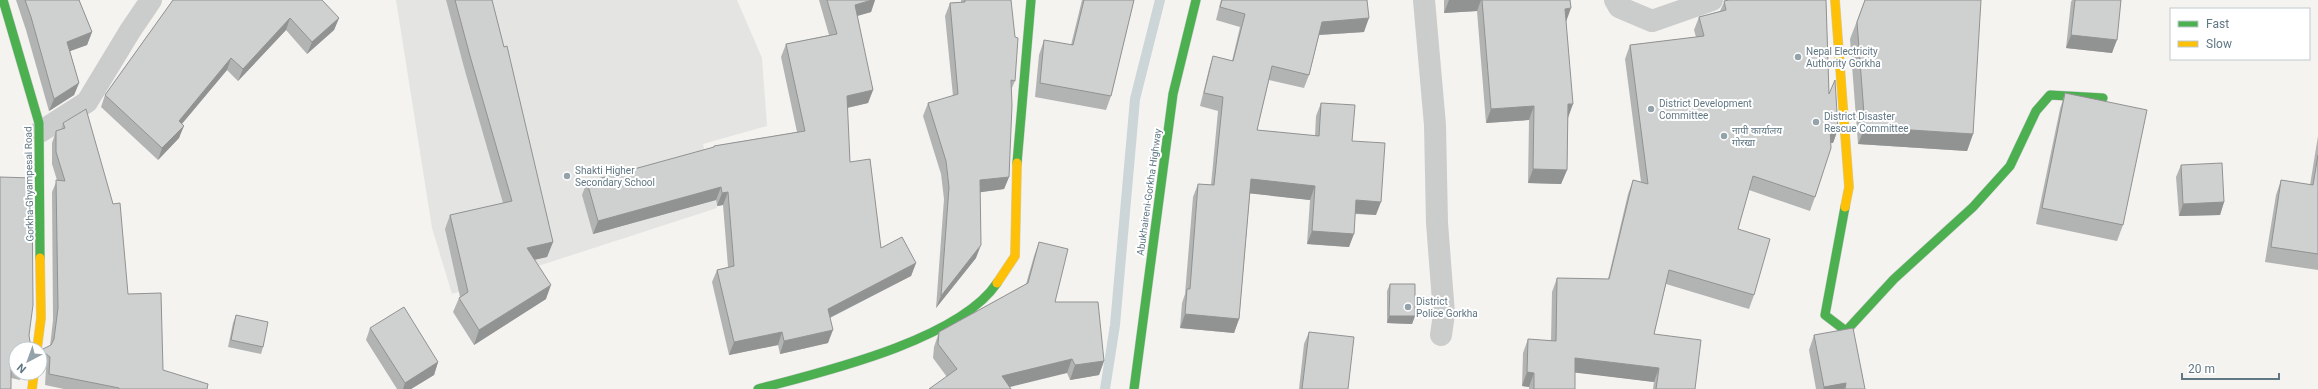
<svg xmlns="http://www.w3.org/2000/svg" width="2318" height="389" font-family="Roboto,'Noto Sans Devanagari',sans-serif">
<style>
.built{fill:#e4e5e3}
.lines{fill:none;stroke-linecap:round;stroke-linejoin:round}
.stream{stroke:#ccd6d8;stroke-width:10}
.fast-casing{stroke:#ced0d0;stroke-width:10}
.slow-casing{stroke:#ced0d0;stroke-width:10}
.street{stroke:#cbcccc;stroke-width:22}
.fast{stroke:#4caf50;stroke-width:9}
.slow{stroke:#ffc107;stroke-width:9}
.wall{fill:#b2b3b3}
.shaded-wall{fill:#919292}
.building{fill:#cfd0d0;stroke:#919292}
.poi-dot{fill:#94a2aa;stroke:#fff;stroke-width:1.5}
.labels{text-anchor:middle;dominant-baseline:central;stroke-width:4;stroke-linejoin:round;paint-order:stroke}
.poi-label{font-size:10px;fill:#607784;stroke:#fff;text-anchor:start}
.street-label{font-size:10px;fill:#607784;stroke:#fff}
</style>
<rect width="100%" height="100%" fill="#f4f3f0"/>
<!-- built -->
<path class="built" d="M396,0H737L762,58L767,126L703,144L717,208L452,294L432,228Z"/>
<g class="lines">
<!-- stream -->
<path class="stream" d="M1105,389L1115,325L1135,99L1160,0"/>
<defs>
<path id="fast" d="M3,0L39,123L40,258
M1017,163L1031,0
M1845,207L1825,315L1846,331L1894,279L1973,207L2010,166L2036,111L2050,95L2103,98
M758,389C823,372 959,340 997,283
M1134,389L1173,94L1196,0"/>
<path id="slow" d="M1835,0L1849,187L1845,207
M997,283L1015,256L1017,163
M37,349L41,318L40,258
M32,389L34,373"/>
</defs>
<!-- fast casing -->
<use href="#fast" class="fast-casing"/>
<!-- slow casing -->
<use href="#slow" class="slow-casing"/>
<!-- street -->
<path class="street" d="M1424,0L1435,125L1437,223L1444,314L1441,335
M1615,0L1619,7L1652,21L1712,0
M40,132L87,102L130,31L151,0"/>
<!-- fast -->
<use href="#fast" class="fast"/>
<!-- slow -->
<use href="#slow" class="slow"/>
</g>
<!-- wall -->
<path class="wall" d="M16,0H79L92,32L87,45L70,51L79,83L74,95L49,111L26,30Z
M173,0L339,18L334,30L307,54L286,30L238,81L227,70L182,124L179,138L158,160L101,107L105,95Z
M446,0H492L553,242L547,257L535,260L546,299L474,345L453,312L459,298L460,297L445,229L450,215L503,203L465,71Z
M819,0H875L871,12L857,16L873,90L868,103L847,108L850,162L881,248L916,263L911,276L830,318L828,343L780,354L778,345L729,355L712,282L717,270L728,267L723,205L717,206L716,200L593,234L582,195L587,182L713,148L714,146L797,132L781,57L786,44L829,35Z
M961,0H1011L1015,81L1011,90L1009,177L1004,189L980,192L976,258L936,308L944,199L941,174L923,116L928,103L953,96L945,16L950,3L961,2Z
M1082,0H1134L1111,96L1106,110L1035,97L1039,55L1044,40L1071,45Z
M1221,0H1367L1364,32L1319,35L1309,75L1304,88L1269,80L1257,130L1315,136L1316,116L1321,103L1352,141L1376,215L1355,214L1349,247L1307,244L1310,200L1250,193L1239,319L1234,333L1180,328L1182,303L1185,294L1193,197L1198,184L1211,185L1218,111L1200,106L1209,69L1213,56L1232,61L1240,27L1216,20Z
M1444,0H1570L1566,21L1568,118L1567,170L1561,184L1528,183L1529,120L1486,123L1477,11L1444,13Z
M1725,0H1826L1829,94L1838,129L1833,143H1831L1815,197L1810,211L1749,190L1738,229L1754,295L1749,309L1666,284L1654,334L1695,389H1653L1654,382L1575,372V389H1529V387L1522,386L1523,353L1528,339L1551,341L1552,292L1557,278L1608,279L1628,194L1633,180L1641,182L1625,59L1630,45L1696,37L1694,30L1699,17L1720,11Z
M1865,0L1973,134L1967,151L1858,144L1850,39Z
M2072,0H2121L2112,53L2066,48L2071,2Z
M2065,93L2123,225L2117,241L2036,224L2060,109Z
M63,123L128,294L163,370L207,389H64L45,385L46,369L40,364V353L41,350L50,346L53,320L52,192L57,180L52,164V143L56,131L61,130Z
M2318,136V270L2265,262L2276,195L2281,180L2310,185Z
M2181,165L2224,202L2220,215L2179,216L2176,177Z
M0,177L30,342L38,348V349H16V373H23L20,380L11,378Z
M1039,242L1055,302L1104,361L1099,375L1070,380L1067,373L947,377L933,358L934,347L939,332L1026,284L1034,256Z
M1390,284L1415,316L1412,324L1387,323V291Z
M236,315L263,347L261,354L228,347L233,323Z
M370,328L438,362L434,375L411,389H397L366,340Z
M1309,332L1348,389H1299L1304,344Z
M1814,335L1865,389H1816L1809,350Z"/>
<!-- shaded-wall -->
<path class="shaded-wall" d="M872,0H875L871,12L850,18L855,5Z
M1449,0H1481L1477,11L1444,13Z
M1571,8L1566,22L1565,9Z
M290,18L286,30L238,81L243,69Z
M339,18L334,30L307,54L312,42Z
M1369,18L1364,32L1317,35L1322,22Z
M92,32L87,45L62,54L67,42Z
M2071,35L2117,40L2112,53L2066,48Z
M231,58L227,70L174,133L179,121Z
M79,83L74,95L49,111L54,99Z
M873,90L868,103L842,109L847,96Z
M1568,104H1573L1568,118Z
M1534,106L1529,120L1486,123L1491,109Z
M184,126L179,138L158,160L162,148Z
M1865,127L1973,134L1967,151L1858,144Z
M1830,128L1838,129L1833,143L1825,142Z
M1533,169L1567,170L1561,184L1528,183Z
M1009,177L1004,189L975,193L980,180Z
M1251,179L1315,186L1310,200L1246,193Z
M721,187L716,200L593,234L598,221Z
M728,192L723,205L717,206L722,193Z
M1356,200L1381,202L1376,215L1351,213Z
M2224,202L2220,215L2179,216L2183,204Z
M1312,231L1354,234L1349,247L1307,244Z
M553,242L547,257L522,262L527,248Z
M981,245L976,258L936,308L941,296Z
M916,263L911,276L823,321L828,309Z
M551,285L546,299L474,345L479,330Z
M1185,314L1239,319L1234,333L1180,328Z
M1389,316H1415L1412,324L1387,323Z
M833,330L828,343L780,354L784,341Z
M782,332L778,345L729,355L734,342Z
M1575,358L1659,368L1654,382L1570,372Z
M1072,359L1067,373L1002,389V376Z
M1104,361L1099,375L1070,380L1075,365Z
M438,362L434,375L411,389H403L405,383Z
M1527,372L1534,373L1529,387L1522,386Z
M1846,383L1844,389H1823L1824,387Z"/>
<!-- building -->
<path class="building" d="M25,0H79L92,32L67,42L79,83L54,99L31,17Z
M173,0H322L339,18L312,42L290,18L243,69L231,58L179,121L184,126L162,148L105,95Z
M455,0H492L504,47L507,46L553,242L527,248L551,285L479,330L459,298L468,292L450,215L512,201L470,56Z
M827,0H872L855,5L873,90L847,96L850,162L870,159L881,248L902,237L916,263L828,309L833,330L784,341L782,332L734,342L717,270L734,266L728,192L722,193L721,187L598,221L587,182L714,147V146L805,131L786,44L837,34Z
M965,0H1011L1015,37L1018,38L1015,81L1011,80L1012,105L1009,177L980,180L981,245L941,296L949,187L946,161L928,103L958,94L950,3L965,2Z
M1084,0H1134L1111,96L1040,83L1044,40L1073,45Z
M1222,0H1367L1369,18L1322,22L1309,75L1272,66L1257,130L1319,136L1321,103L1355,105L1352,141L1385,143L1381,202L1356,200L1354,234L1312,231L1315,186L1251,179L1239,319L1185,314L1187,289H1190L1198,184L1214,185L1223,97L1204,93L1213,56L1233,61L1245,14L1220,7Z
M1482,0H1570L1571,8L1565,9L1573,104H1568L1567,170L1533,169L1534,106L1491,109Z
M1729,0H1826L1829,94L1835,80L1838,129L1830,128L1831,148L1815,197L1753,176L1738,229L1770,239L1754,295L1669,270L1654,334L1701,340L1695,389H1656L1659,368L1575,358V389H1534V373L1527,372L1528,339L1556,341L1557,278L1609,279L1633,180L1648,184L1630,45L1704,36L1699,17L1726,10L1724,1Z
M1865,0H1981L1973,134L1865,127L1857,22Z
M2075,0H2121L2117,40L2071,35Z
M2065,93L2147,110L2123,225L2042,208Z
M86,109L113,204L120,203L128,294L161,293L163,370L208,384L207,389H119V388L49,374L50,357L41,350L51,345L54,339L58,308L56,180L65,181L56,152V131L65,128L63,123Z
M2318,155V254L2271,247L2281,180L2313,185Z
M2222,163L2224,202L2183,204L2181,165Z
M0,177L32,178L33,305L29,335L30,342L38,348L37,349H16V366L11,365V389H0Z
M1039,242L1068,249L1055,302H1098L1104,361L1075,365L1072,359L1002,376L1011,389H929L957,369L938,344L939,332L1028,283Z
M1390,284H1415V316H1389Z
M404,307L438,362L405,383L370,328Z
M236,315L268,322L263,347L231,340Z
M1853,328L1865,389H1845L1846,383L1824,387L1814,335Z
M1309,332L1354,337L1348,389H1302Z"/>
<!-- markers -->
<g class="poi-dot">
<circle cx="1798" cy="57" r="4"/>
<circle cx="1651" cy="109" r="4"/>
<circle cx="1816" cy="122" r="4"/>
<circle cx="1724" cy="136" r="4"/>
<circle cx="567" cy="176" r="4"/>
<circle cx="1408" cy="307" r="4"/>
</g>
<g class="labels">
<!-- poi labels -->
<g class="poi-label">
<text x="1806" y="51">Nepal Electricity<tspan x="1806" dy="12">Authority Gorkha</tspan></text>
<text x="1659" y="103">District Development<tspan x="1659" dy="12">Committee</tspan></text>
<text x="1824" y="116">District Disaster<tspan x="1824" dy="12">Rescue Committee</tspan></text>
<text x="1732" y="130">नापी कार्यालय<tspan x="1732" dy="12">गोरखा</tspan></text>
<text x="575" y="170">Shakti Higher<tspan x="575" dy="12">Secondary School</tspan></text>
<text x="1416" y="301">District<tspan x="1416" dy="12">Police Gorkha</tspan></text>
</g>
<!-- street labels -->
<g class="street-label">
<text transform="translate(29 184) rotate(-91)">Gorkha-Ghyampesal Road</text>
<text transform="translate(1149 192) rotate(-82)">Abukhaireni-Gorkha Highway</text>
</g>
</g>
<!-- legend -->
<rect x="2170" y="8" width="140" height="52" fill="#ffffff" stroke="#bfc9ce"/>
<rect x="2178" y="21" width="20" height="6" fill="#4caf50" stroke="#bfc9ce"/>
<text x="2206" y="28" font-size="12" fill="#607784">Fast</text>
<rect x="2178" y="41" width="20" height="6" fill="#ffc107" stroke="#bfc9ce"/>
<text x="2206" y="48" font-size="12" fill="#607784">Slow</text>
<!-- north arrow -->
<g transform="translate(28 361) rotate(221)"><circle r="19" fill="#ffffff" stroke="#bfc9ce"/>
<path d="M0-3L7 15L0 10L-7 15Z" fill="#94a2aa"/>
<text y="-6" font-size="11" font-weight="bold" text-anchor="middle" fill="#607784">N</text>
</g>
<!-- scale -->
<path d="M2182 373v6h97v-6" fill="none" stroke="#607784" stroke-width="2"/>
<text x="2188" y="373" font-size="12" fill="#607784" stroke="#ffffff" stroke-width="3" paint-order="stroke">20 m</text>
</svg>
